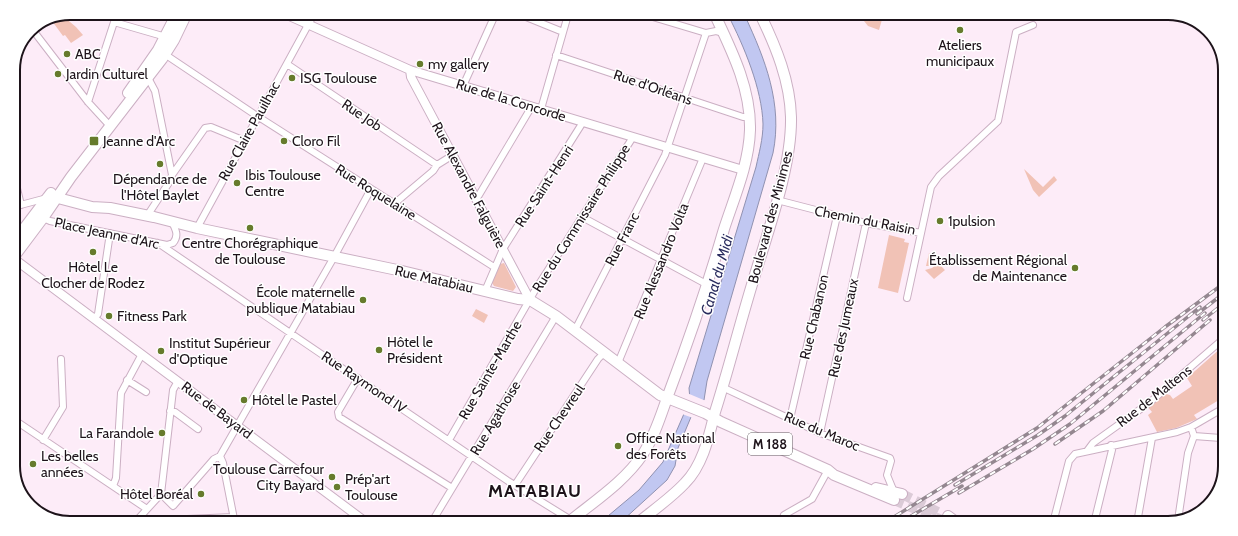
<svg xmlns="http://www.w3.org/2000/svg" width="1238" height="536" font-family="Cabin,sans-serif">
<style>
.green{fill:#f1c2b6}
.water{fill:#c1c7f1;stroke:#9091b0}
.pier{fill:#fdecf8}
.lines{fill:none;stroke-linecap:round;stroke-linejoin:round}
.primary-tunnel{stroke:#dbcbd7;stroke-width:10;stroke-dasharray:10 5;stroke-linecap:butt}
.minor-casing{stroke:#cbafc3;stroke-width:8}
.tertiary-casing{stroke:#cbafc3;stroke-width:10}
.primary-casing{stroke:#cbafc3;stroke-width:12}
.minor{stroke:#fff;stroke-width:6}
.tertiary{stroke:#fff;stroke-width:8}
.primary{stroke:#fff;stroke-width:10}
.rail-casing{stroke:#948790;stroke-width:3.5}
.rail{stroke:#fff;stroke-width:2;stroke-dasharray:6;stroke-linecap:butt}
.poi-dot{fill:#667b2c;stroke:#fff;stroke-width:1.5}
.labels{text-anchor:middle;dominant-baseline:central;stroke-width:3;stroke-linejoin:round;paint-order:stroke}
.shield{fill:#fff;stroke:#615a5f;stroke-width:1}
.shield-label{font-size:13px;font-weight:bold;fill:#1d131a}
.poi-label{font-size:14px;fill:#1d131a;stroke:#fff;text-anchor:start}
.street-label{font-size:14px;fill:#1d131a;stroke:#fff}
.water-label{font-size:15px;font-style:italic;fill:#2a2c5e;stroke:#fff}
.district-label{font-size:18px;font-weight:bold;letter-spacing:1px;fill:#1d131a;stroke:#fff}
.rim{fill:none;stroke:#1d131a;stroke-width:2}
</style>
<rect width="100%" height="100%" fill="#fdecf8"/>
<!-- green -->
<path class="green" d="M63,16L76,27L83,35L71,43L65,35L63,36L52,21Z
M860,16H883L879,30L868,26Z
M1024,169L1043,187L1054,176L1057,180L1039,197L1033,190Z
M889,235L905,239L904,242L909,243L898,293L878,288Z
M929,253L936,261L929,266H926Z
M504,263L516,287L513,291L494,286L492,283L500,264Z
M938,263L945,270L934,279L925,270L932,268Z
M476,309L488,315L484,323L472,316Z
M1222,347V404L1219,400L1194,415L1197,419L1176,428L1157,432L1148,415L1152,412L1147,406L1162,393L1170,395L1173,399L1192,386L1187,378Z"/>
<!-- water -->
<path class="water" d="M728,15L745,16C765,59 783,104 773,153L707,381L704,400L691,417L678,448L675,466L667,480L622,521H602L639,490L663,462L690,400L689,388L756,167C759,153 763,139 763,124C762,89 744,46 728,15Z"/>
<!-- pier -->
<path class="pier" d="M687,393L706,401L693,418L682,414L688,399Z"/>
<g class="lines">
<!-- primary-tunnel -->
<path class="primary-tunnel" d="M902,494L940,513
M894,500L942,520"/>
<defs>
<path id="minor" d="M521,15L563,32
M646,15L706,33
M114,22L166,37
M32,29L88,102L110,126
M706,33L716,31L724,33
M163,53L254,114L494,267
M556,55L743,117H750
M287,64L437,165
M147,76L155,91L172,175
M463,86L495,15
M88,102L117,13
M541,109L568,15
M13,172L21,205
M476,199L479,195L532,106
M777,200L866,223L921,233
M395,203L433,171L437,165L453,155
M13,207L47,198
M147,216L170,181L172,175L205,128L211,127L245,141
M582,217L708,285
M43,218L50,221L167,245L173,243C179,236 176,230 172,222
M197,228L314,14
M158,243L508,481L571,520
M485,291L503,249L583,122
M907,298L931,187L939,176L998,121L1016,32L1033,25
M94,319L98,314L110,233
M575,330L665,155L706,33
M618,363L703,158
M358,378L338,412L339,417L452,488
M127,380L146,392
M722,387L820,433L890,458L891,461L887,475L894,492
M170,411L175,412L198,429
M13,419L147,509
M790,419L837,216
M820,433L866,223
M1194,436L1221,438
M43,440L63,407L61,359
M449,440L534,292L633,137
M1087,451L1093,443L1149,403L1222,340
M220,456L223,463L234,519
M515,485L598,359L604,353
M113,486L116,478L121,393L142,354
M161,494L173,506L214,459L220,456L334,257L371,189
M161,494L173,390L178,381
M784,515L812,499L828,470
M138,519L161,494
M187,519L233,517
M433,520L556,316
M1178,520L1188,453L1194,436L1191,427
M1053,523L1069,461L1075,454L1177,432L1191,427L1222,409
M1094,523L1112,450L1111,445
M1137,523L1152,438"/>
<path id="tertiary" d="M285,14L410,70L743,170
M410,70L411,77L530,300
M13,258L363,520"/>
<path id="primary" d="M128,93L158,50L177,13
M47,198H58L92,207L110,208L154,217L197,228L402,271L518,299L530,300L556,316L660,395L705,413L721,422L828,470L834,475L894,500
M13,243L51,193
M13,258L43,218L71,177L162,59L174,40L187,13
M876,488L902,494
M948,516L956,522
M570,521C596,500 625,481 643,454C656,434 662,411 670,390C690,337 708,284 724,229C734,198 749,164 750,130C751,89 732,51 715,15
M640,521C655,509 672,497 685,483C703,465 709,436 715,412C729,368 740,323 754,278C768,231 792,166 791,117C790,81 776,47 761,16"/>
</defs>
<!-- minor casing -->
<use href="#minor" class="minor-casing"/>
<!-- tertiary casing -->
<use href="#tertiary" class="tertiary-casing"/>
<!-- primary casing -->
<use href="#primary" class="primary-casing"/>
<!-- minor -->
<use href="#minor" class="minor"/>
<!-- tertiary -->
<use href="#tertiary" class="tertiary"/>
<!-- primary -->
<use href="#primary" class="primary"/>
<defs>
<path id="rail" d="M1197,314L1223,294
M1203,320L1223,304
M1055,444L1103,411L1210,320
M955,485L1038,435L1065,416L1200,307
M959,493L1033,449L1070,424L1205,313
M886,522L1037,428L1165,327L1223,284
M901,522L962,486"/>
</defs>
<!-- rail casing -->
<use href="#rail" class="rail-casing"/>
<!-- rail -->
<use href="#rail" class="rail"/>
</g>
<!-- markers -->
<g class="poi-dot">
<circle cx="960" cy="30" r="4"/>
<circle cx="67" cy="54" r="4"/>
<circle cx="420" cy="64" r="4"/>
<circle cx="58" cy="74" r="4"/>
<circle cx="292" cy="78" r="4"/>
<rect x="89" y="136" width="10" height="10" rx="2"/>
<circle cx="284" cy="141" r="4"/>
<circle cx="160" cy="164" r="4"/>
<circle cx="237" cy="183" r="4"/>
<circle cx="940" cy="221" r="4"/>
<circle cx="250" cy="228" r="4"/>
<circle cx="93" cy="252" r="4"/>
<circle cx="1075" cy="268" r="4"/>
<circle cx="363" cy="300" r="4"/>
<circle cx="109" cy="316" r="4"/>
<circle cx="379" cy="350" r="4"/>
<circle cx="161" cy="351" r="4"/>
<circle cx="244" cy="400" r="4"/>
<circle cx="162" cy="433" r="4"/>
<circle cx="618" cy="446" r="4"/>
<circle cx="33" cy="464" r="4"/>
<circle cx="332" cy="477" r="4"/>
<circle cx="337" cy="487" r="4"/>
<circle cx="201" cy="494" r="4"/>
</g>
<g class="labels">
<!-- shield labels -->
<rect class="shield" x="748" y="433" width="44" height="22" rx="3"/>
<g class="shield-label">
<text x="770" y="444">M 188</text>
</g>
<!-- poi labels -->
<g class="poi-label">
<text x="960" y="45" text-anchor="middle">Ateliers<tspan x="960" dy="16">municipaux</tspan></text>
<text x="75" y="54">ABC</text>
<text x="428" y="64">my gallery</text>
<text x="66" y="74">Jardin Culturel</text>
<text x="300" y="78">ISG Toulouse</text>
<text x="103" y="141">Jeanne d'Arc</text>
<text x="292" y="141">Cloro Fil</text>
<text x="245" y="175">Ibis Toulouse<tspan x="245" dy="16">Centre</tspan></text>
<text x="160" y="179" text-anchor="middle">Dépendance de<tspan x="160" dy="16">l'Hôtel Baylet</tspan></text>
<text x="948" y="221">1pulsion</text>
<text x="250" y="243" text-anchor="middle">Centre Chorégraphique<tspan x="250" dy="16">de Toulouse</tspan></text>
<text x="1067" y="260" text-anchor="end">Établissement Régional<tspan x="1067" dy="16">de Maintenance</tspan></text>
<text x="93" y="267" text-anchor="middle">Hôtel Le<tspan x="93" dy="16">Clocher de Rodez</tspan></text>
<text x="355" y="292" text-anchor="end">École maternelle<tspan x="355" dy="16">publique Matabiau</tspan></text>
<text x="117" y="316">Fitness Park</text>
<text x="387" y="342">Hôtel le<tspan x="387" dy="16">Président</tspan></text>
<text x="169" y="343">Institut Supérieur<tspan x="169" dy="16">d'Optique</tspan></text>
<text x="252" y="400">Hôtel le Pastel</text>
<text x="154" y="433" text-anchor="end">La Farandole</text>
<text x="626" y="438">Office National<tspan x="626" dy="16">des Forêts</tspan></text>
<text x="41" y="456">Les belles<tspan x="41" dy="16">années</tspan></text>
<text x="324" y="469" text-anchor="end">Toulouse Carrefour<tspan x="324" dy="16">City Bayard</tspan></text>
<text x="345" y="479">Prép'art<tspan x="345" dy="16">Toulouse</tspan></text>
<text x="193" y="494" text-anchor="end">Hôtel Boréal</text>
</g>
<!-- street labels -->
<g class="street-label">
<text transform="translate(653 87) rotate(19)">Rue d'Orléans</text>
<text transform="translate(511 100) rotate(17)">Rue de la Concorde</text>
<text transform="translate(362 115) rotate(34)">Rue Job</text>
<text transform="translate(249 131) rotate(-61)">Rue Claire Pauilhac</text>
<text transform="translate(469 185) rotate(62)">Rue Alexandre Falguière</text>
<text transform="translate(544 186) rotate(-57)">Rue Saint-Henri</text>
<text transform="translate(376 192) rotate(32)">Rue Roquelaine</text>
<text transform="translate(770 217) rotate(-75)">Boulevard des Minimes</text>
<text transform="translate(581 218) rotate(-58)">Rue du Commissaire Philippe</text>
<text transform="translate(865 220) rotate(11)">Chemin du Raisin</text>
<text transform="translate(107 233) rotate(12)">Place Jeanne d'Arc</text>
<text transform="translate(622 239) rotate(-63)">Rue Franc</text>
<text transform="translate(661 261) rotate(-68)">Rue Alessandro Volta</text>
<text transform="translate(434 279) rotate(13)">Rue Matabiau</text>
<text transform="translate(814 317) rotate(-77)">Rue Chabanon</text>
<text transform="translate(843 328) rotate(-78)">Rue des Jumeaux</text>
<text transform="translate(490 370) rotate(-60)">Rue Sainte-Marthe</text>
<text transform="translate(364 382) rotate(34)">Rue Raymond IV</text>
<text transform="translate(1154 396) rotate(-38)">Rue de Maltens</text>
<text transform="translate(217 410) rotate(37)">Rue de Bayard</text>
<text transform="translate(495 418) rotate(-59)">Rue Agathoise</text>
<text transform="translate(559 418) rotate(-56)">Rue Chevreul</text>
<text transform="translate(822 431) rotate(23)">Rue du Maroc</text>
</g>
<!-- water labels -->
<g class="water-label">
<text transform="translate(717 275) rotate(-74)">Canal du Midi</text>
</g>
<!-- district labels -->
<g class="district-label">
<text x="535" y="491">MATABIAU</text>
</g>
</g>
<!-- crop -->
<path d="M0 0H1238V536H0ZM70 20H1168A50 50 0 0 1 1218 70V466A50 50 0 0 1 1168 516H70A50 50 0 0 1 20 466V70A50 50 0 0 1 70 20Z" fill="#fff" fill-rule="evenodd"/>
<path class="rim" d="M70 20H1168A50 50 0 0 1 1218 70V466A50 50 0 0 1 1168 516H70A50 50 0 0 1 20 466V70A50 50 0 0 1 70 20Z"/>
</svg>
